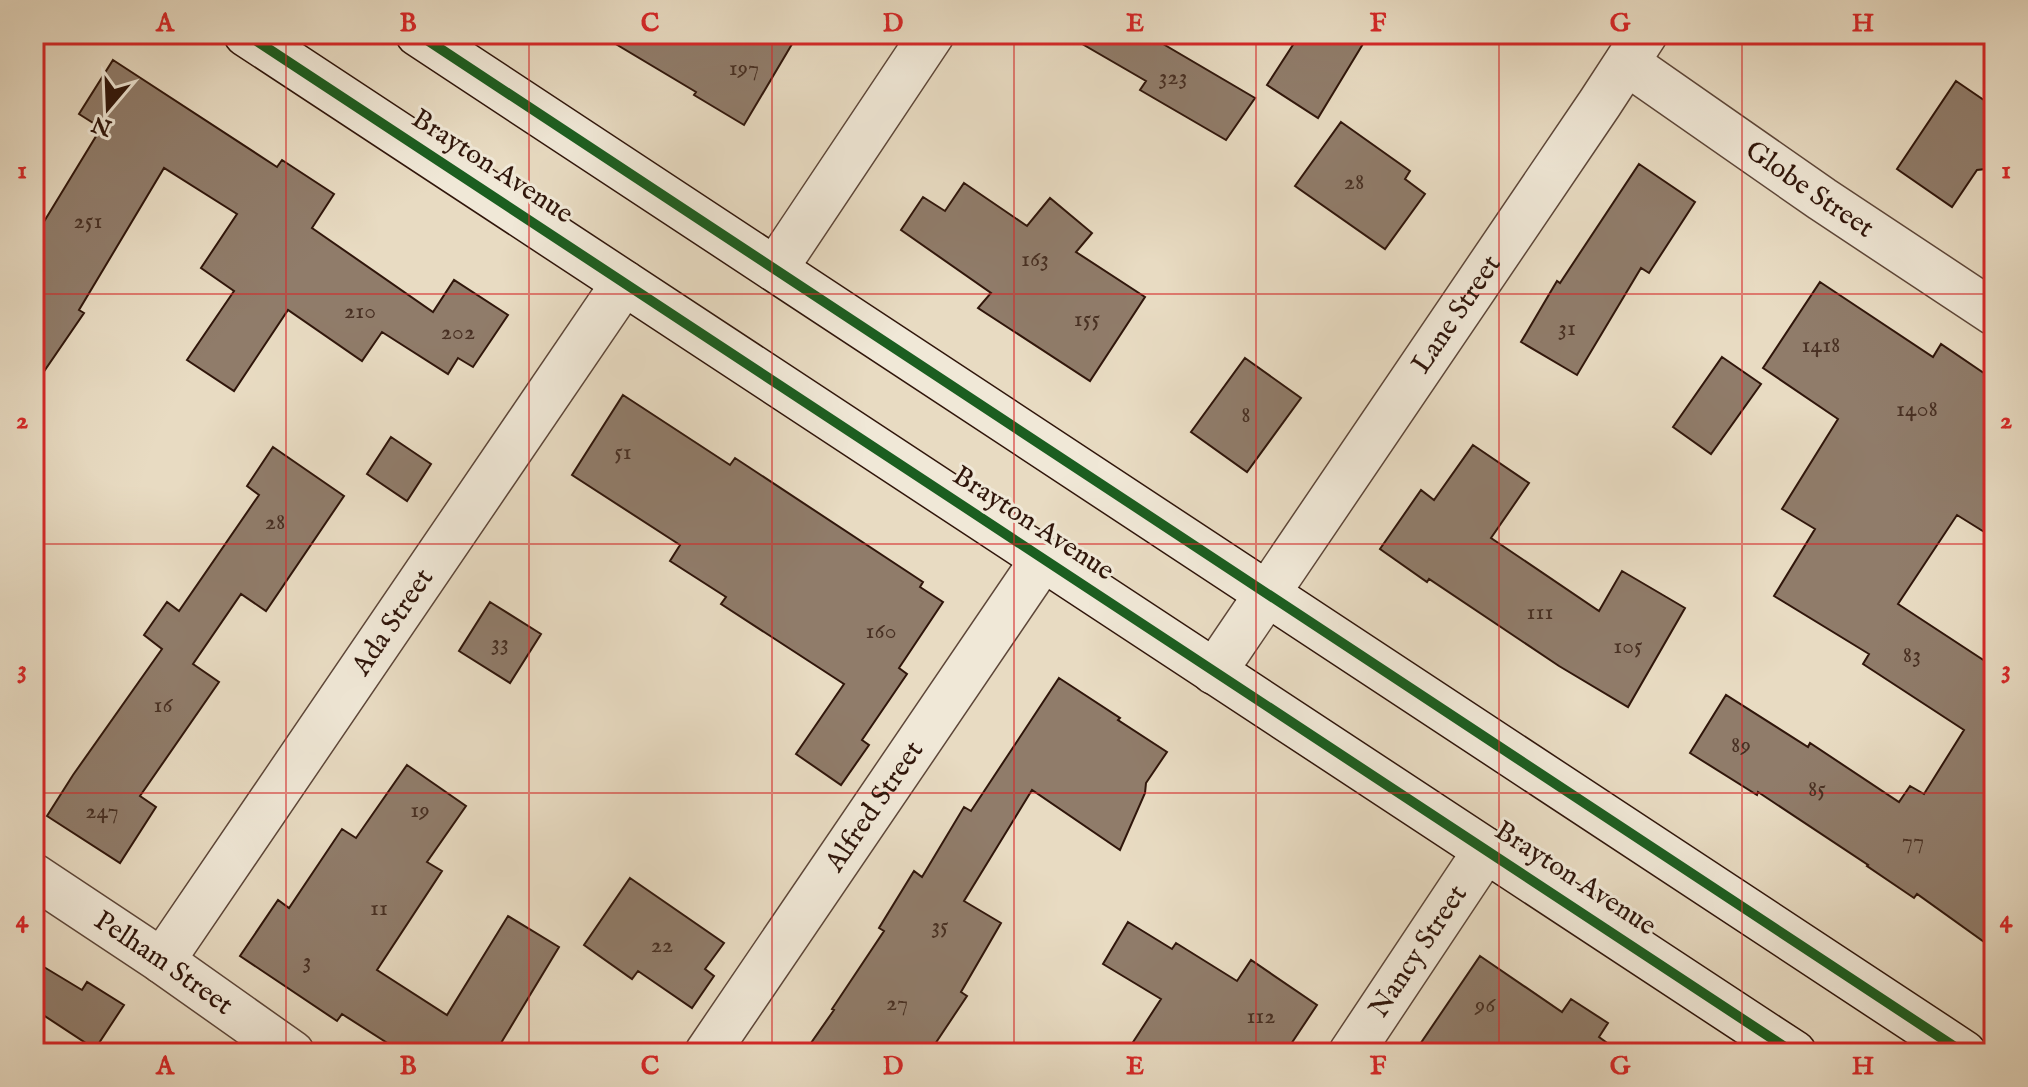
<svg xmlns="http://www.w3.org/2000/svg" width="2028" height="1087" font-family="'IM FELL English',serif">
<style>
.building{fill:#907c6a;stroke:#30160b;stroke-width:2}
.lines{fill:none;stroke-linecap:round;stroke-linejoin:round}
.street-casing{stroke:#5e4739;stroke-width:47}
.secondary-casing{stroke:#30160b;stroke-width:47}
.street{stroke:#f0e8d7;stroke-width:44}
.secondary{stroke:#f0e8d7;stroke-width:44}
.cycleway-casing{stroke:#f0e8d7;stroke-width:15}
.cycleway{stroke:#1b5e20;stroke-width:10}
.grid{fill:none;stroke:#d62828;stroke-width:2;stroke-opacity:0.55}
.labels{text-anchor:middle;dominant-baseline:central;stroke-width:6;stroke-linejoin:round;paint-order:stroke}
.number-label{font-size:24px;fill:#483023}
.street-label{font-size:28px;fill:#30160b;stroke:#f0e8d7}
.neatline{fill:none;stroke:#d62828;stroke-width:3}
.grid-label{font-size:26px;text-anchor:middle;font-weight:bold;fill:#d62828}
</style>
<rect width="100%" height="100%" fill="#e8dbc2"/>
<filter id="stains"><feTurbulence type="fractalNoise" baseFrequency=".0025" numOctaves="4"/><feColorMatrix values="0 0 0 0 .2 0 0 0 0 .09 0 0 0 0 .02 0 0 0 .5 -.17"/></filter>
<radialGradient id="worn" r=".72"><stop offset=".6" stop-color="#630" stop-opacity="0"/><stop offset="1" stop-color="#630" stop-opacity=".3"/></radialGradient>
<!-- building -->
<path class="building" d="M599,34H798L744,125L694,95L696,92Z
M1065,34H1146L1255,98L1226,140L1140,90L1146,81Z
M1300,34H1369L1318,118L1267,85Z
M113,60L277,167L282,160L334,194L312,228L433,312L454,280L508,315L473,367L458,358L448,374L382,332L362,361L288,310L234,391L187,360L234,291L201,268L237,214L164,168L79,310L84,313L34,386V238L101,128L79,114Z
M1956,81L1994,107V168L1977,170L1952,207L1897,169Z
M1341,122L1410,171L1405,179L1425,194L1385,249L1295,186Z
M1639,164L1695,202L1649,273L1641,268L1577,375L1521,342L1557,281L1560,283Z
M964,183L1027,226L1050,198L1092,233L1076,252L1145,297L1090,381L978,308L991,293L901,230L923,197L945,211Z
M1820,282L1933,357L1941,344L1994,380V538L1957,515L1898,604L1994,667V949L1917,894L1914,898L1867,866L1868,865L1758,792L1757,795L1690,753L1726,695L1808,747L1810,743L1899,802L1910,786L1924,794L1964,730L1863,664L1869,654L1774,596L1815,529L1782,509L1838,419L1763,368Z
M1722,357L1761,384L1711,454L1673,427Z
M1245,358L1301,398L1247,472L1191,432Z
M623,395L730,465L735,458L923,582L920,587L943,602L899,668L907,674L862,740L869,745L841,785L796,754L844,684L721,604L726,597L670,561L680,545L572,475Z
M391,437L431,464L407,501L367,474Z
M1473,445L1529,483L1491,538L1599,611L1622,571L1685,608L1628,707L1559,666L1429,579L1427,582L1380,549L1421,490L1434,500Z
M273,447L344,496L266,611L241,594L193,664L219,682L140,796L156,807L120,863L47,816L73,775L162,649L144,635L167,602L179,611L259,495L247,486Z
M490,602L541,634L510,683L459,651Z
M1059,678L1120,718L1118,720L1167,752L1146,783L1145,793L1120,850L1032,790L964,901L1001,923L961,992L967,996L929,1053H804L834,1010L832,1009L884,931L879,928L914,871L922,877L964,807L971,811Z
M407,765L466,806L427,862L442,871L377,970L447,1015L508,916L559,947L498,1048L506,1053H403L342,1014L337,1021L240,956L278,900L289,908L342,829L356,838Z
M630,878L724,943L705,969L714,976L692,1008L638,971L632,979L584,945Z
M1128,922L1172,949L1176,943L1237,981L1251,960L1317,1005L1285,1053H1126L1161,999L1103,964Z
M1480,956L1562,1012L1571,999L1608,1023L1599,1037L1621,1053H1414Z
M34,961L82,990L87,982L124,1005L95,1049L34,1009Z"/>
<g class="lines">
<defs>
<g id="street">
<path id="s1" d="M1627,63L1822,199L1994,313"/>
<path d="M775,269L932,34"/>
<path id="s2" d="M1214,672L1600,103L1645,34"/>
<path id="s3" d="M34,876L162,961L292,1053"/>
<path id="s4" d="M162,961L624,283"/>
<path id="s5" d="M707,1053L1043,559"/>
<path id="s6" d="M1351,1053L1486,850"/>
</g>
<path id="secondary" d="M246,34L1794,1053
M418,34L1964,1053"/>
</defs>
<!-- street casing -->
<use href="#street" class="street-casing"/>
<!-- secondary casing -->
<use href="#secondary" class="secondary-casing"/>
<!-- street -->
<use href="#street" class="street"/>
<!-- secondary -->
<use href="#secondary" class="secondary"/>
<defs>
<path id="cycleway" d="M246,34L1794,1053
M418,34L1964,1053"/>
</defs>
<!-- cycleway casing -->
<use href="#cycleway" class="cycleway-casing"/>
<!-- cycleway -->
<use href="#cycleway" class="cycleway"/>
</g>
<!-- grid -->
<path class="grid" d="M286,34V1053M529,34V1053M772,34V1053M1014,34V1053M1256,34V1053M1499,34V1053M1742,34V1053M34,294H1994M34,544H1994M34,793H1994"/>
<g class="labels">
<!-- number labels -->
<g class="number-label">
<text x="744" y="68">197</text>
<text x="1173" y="77">323</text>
<text x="1354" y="182">28</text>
<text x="88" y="221">251</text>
<text x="1035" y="259">163</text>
<text x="360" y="311">210</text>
<text x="1087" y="319">155</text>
<text x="1567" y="328">31</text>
<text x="458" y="332">202</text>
<text x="1821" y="345">1418</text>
<text x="1917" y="409">1408</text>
<text x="1246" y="415">8</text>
<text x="623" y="452">51</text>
<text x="275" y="522">28</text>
<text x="1540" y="612">111</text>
<text x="881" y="631">160</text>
<text x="500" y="643">33</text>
<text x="1628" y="646">105</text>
<text x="1912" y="655">83</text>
<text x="163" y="705">16</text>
<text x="1741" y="745">89</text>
<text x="1817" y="789">85</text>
<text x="420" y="810">19</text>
<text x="102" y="811">247</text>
<text x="1913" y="841">77</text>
<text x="379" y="908">11</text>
<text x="940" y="926">35</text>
<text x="662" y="945">22</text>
<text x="307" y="961">3</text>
<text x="897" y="1003">27</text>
<text x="1485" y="1005">96</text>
<text x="1261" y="1016">112</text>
</g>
<!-- street labels -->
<g class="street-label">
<text transform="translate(492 167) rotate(33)">Brayton Avenue</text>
<text stroke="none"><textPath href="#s1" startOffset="222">Globe Street</textPath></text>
<text stroke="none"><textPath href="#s2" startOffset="432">Lane Street</textPath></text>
<text transform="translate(1033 524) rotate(33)">Brayton Avenue</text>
<text stroke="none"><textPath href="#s4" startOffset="410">Ada Street</textPath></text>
<text stroke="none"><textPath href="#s5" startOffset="298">Alfred Street</textPath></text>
<text transform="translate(1575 879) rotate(33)">Brayton Avenue</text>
<text stroke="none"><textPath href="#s6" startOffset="122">Nancy Street</textPath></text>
<text stroke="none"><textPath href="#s3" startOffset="156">Pelham Street</textPath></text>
</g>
</g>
<!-- margin -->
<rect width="2028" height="1087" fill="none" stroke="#e8dbc2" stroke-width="88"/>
<!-- north arrow -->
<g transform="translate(108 108) rotate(199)" stroke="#f0e8d7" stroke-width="6" paint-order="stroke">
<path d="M0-6L14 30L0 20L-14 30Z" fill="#30160b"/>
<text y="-12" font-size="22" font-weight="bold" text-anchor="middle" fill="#30160b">N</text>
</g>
<rect x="44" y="44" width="1940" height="999" class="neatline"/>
<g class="grid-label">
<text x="165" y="31">A</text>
<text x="408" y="31">B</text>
<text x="650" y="31">C</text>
<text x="893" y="31">D</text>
<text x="1135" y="31">E</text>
<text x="1378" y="31">F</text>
<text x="1620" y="31">G</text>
<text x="1863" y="31">H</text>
<text x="22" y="178">1</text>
<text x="2006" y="178">1</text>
<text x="22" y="428">2</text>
<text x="2006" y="428">2</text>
<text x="22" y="677">3</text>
<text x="2006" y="677">3</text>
<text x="22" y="927">4</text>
<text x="2006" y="927">4</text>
<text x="165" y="1074">A</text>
<text x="408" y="1074">B</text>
<text x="650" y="1074">C</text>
<text x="893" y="1074">D</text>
<text x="1135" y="1074">E</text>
<text x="1378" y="1074">F</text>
<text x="1620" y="1074">G</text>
<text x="1863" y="1074">H</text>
</g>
<rect width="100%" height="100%" filter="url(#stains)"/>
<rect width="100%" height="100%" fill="url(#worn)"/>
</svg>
